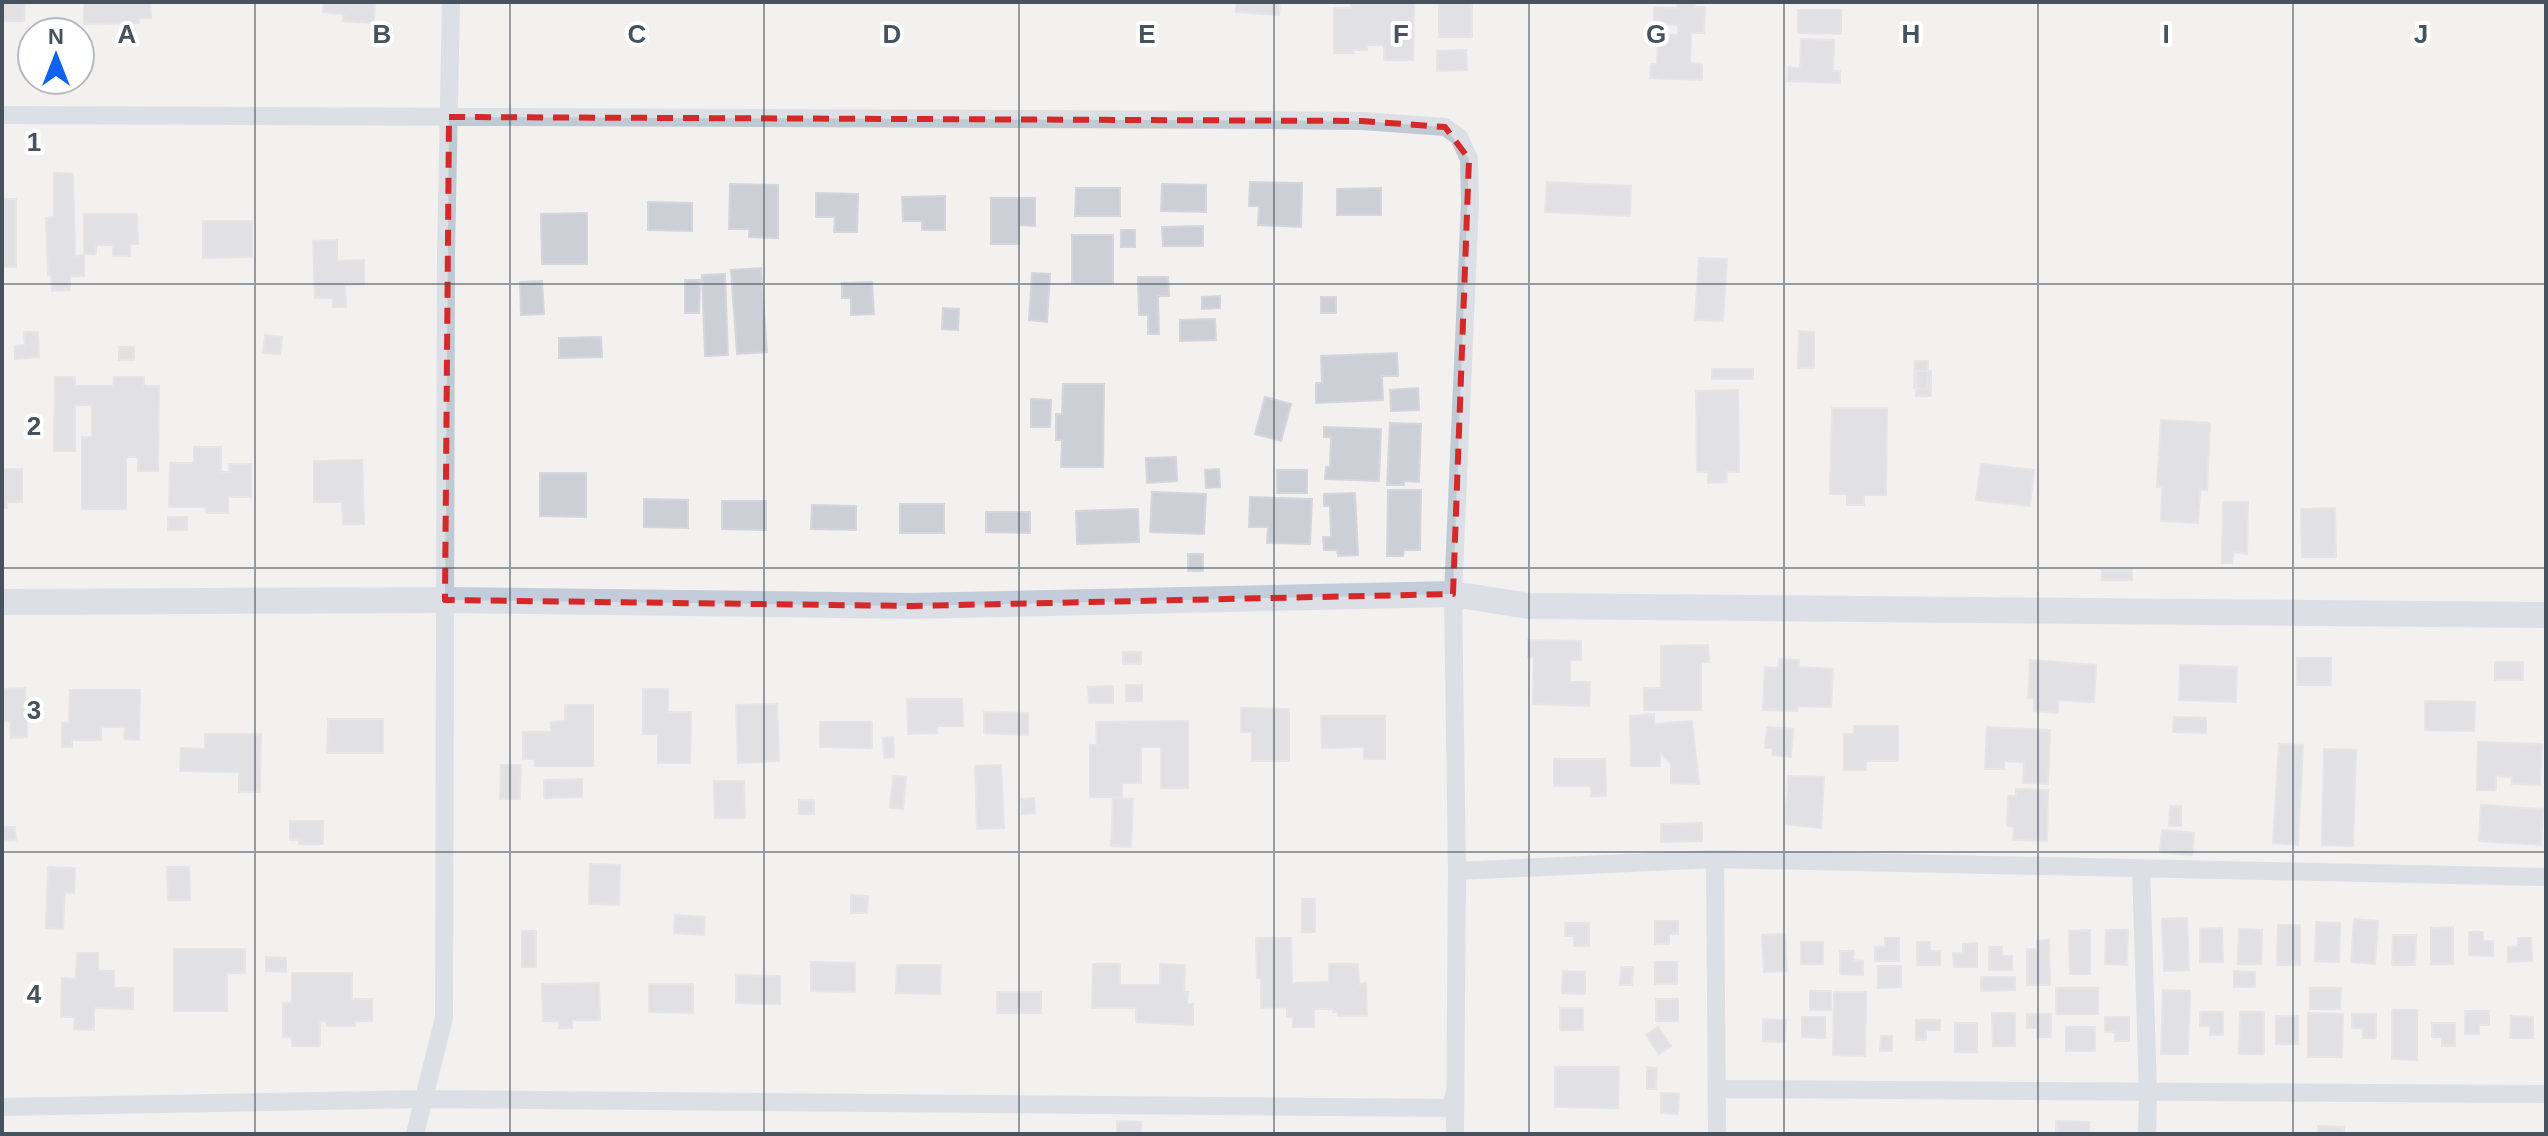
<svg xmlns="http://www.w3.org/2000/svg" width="2548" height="1136" font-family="Helvetica,sans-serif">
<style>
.building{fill:#cccfd5;stroke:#d4d6dc;stroke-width:2}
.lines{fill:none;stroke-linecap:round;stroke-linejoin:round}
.street{stroke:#c0cad3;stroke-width:18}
.secondary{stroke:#c2ccda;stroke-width:26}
.marked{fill:none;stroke:#d62828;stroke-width:6;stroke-dasharray:16 10;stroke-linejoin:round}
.grid{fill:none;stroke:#47525f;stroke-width:2;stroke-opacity:0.55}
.grid-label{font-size:26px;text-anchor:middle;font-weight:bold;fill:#47525f;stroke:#fff;stroke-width:8;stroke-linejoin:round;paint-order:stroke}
</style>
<rect width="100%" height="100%" fill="#f3f0f0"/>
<!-- building -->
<path class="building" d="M2,2H25L24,21H2Z
M84,2H150L151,18H139V23L84,24Z
M324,2H375L374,23L343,21L344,14L323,12Z
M1236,2H1280L1279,15L1236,12Z
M1351,2H1414L1413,60H1384V45H1367V50H1354V53H1334V8H1351Z
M1439,2H1472V37H1439Z
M1677,2H1695V7H1705L1704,33H1691L1690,63L1702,64V80L1650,78L1651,64H1657L1658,34L1678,35V25L1654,24V7L1677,8Z
M1798,10H1841V34L1798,33Z
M1801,39L1834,40L1833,71H1840V83L1787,81L1788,67L1800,68Z
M1466,50L1467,70L1437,71V51Z
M54,173L73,174L75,256L84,255V276H70V290L52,291L51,275H48L46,218L54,217Z
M1250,182L1302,183L1301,227L1258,225L1259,206H1249Z
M1547,182L1631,186L1630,216L1545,212Z
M730,184L778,185V238L749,237V229H729Z
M1162,184L1206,185V212L1161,211Z
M1076,188H1120V216H1075Z
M1381,188V215H1337V189Z
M816,193L858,194L857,232H834L835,217H816Z
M945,196V230H922V221H903L902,197Z
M991,198H1035V226L1019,225V244H991Z
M2,199H16V267H2Z
M648,202L692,203V231L648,230Z
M587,213V264H542L541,214Z
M84,214H137L138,244H130V256H113V245H96V254H84Z
M203,221H252V257L203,258Z
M1203,226V246H1163L1162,227Z
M1121,230H1135V247H1121Z
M1072,235H1113V283H1072Z
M337,240V261L364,260V284L345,285L346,307H333V298H315L313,241Z
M1699,258L1727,259L1723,321L1695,320Z
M761,268L767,352L737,354L731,270Z
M1032,273L1050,274L1047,322L1029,320Z
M725,274L728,355L705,356L702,275Z
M1138,277H1168L1169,296H1158L1159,334H1148V315H1139Z
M685,280H700L699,313H685Z
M542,281L544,314L521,315L520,282Z
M872,282L874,314L851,315V298H842V283Z
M1220,296V308L1202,309V297Z
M1321,297H1336V313H1321Z
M943,308L959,309L958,330L942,329Z
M1215,319L1216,340L1180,341V320Z
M1799,331L1814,332V368H1798Z
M24,332H38L39,357L15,359V346L25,345Z
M265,335L282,337L280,354L263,353Z
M601,337L602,357L559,358V338Z
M119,347H134V360H119Z
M1397,353L1398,376H1382L1383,400L1316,403V383H1322L1321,356Z
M1915,361H1928L1927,389L1914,388Z
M1712,369H1753V379H1712Z
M1916,371H1931V396H1916Z
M55,377H75V386H113L114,377H144V386H159L158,471H138V457H126V509H82V437H92V405H75V451H54Z
M1063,384H1104L1103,467H1061L1062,440H1056V414H1062Z
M1418,388L1419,410L1391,411L1390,390Z
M1738,390L1739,472H1726L1727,482L1708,483V472H1697L1696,391Z
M1265,397L1291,404L1281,441L1255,434Z
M1031,399L1051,400L1050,427H1031Z
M1832,408H1887L1886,495H1864V505H1847V494H1830Z
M2161,420L2210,423L2207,490H2200L2198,523L2161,521L2162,487H2157Z
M1390,423L1421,424L1419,482L1404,481V485H1387Z
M1324,427L1381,429L1379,481L1325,479L1326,467H1330L1331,437H1324Z
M194,447H221V472H229V464H251V497H228V513H206V507H169L170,463H194Z
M1176,457L1177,481L1147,483L1146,458Z
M362,460L364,524H343L342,502H314V461Z
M1981,464L2034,470L2030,506L1976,500Z
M2,469H22V502H7V508H2Z
M1219,469L1220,487L1206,488L1205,470Z
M1277,470H1307V493H1277Z
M540,473H586V517L540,516Z
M1388,490H1421L1420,550H1404L1403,556H1387Z
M1152,492L1206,494L1204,534L1150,532Z
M1355,493L1358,555L1338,556L1337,550H1324L1323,537H1331L1330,506H1324V494Z
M1250,497L1312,499L1310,544L1267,543L1268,527H1249Z
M644,499L688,500V528L644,527Z
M722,501H766V530L722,529Z
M2223,502H2248L2247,554L2234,552L2232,563H2222Z
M900,504H944V533H900Z
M812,505L856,506V530L811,529Z
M2335,508L2336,557H2302L2301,509Z
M1138,509L1139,542L1077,544L1076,511Z
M986,512H1030V533L986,532Z
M168,517H187V530H168Z
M1188,554H1203V571H1188Z
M2102,570H2132V580H2102Z
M1528,640L1581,641V660H1570V682H1590L1589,706L1533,704L1534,658L1528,657Z
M1708,645L1709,662H1701V710H1644V688H1661V646Z
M1123,652H1141V664H1123Z
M2297,658H2331V685H2297Z
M1779,659L1799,660V667L1833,669L1831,707L1798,706L1797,711L1763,710L1765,667L1779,668Z
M2030,660L2096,665L2094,702L2058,700V713L2034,711V698H2028Z
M2495,662H2523V680H2495Z
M2180,665L2237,667L2236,702L2179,700Z
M1126,685H1142V701H1126Z
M1113,686V703H1089L1088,687Z
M25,688L27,737L11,738L10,721H2V689Z
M643,689H668V712H691L690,763H658V734H643Z
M70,690H140L139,740L124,739L125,727H101V740H72V747H62V723H69Z
M907,699H962L963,726H937V733L908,734Z
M2425,701L2475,702L2474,731L2425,730Z
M777,704L779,761L738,763L736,705Z
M565,705H593V766H535V759H523V732H551V722L565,721Z
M1241,708L1289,709V761H1252V732H1241Z
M984,712L1028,713V735L984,733Z
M1654,714V724L1692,721L1699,784L1671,783V764L1660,752V766H1631L1630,716Z
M1321,716H1385V759H1364V747L1322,748Z
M2174,717L2206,718V733L2173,732Z
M328,719H383V753H327Z
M1188,721V788H1161V747H1141V783H1122V797H1090V745H1097L1096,722Z
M820,722H872V748L820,747Z
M1854,726H1898V761H1866V770H1844V734H1854Z
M1767,727L1793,729L1791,757L1772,755L1773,748H1765Z
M1987,727L2050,730L2048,784L2023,783L2024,762L2004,761V769H1985Z
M205,734H261L260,792H239V772L180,771L181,748L205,749Z
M893,737L894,757L884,758L883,738Z
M2478,742L2542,744L2540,785L2512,784V777L2496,776V790H2477Z
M2279,744L2303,745L2298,845L2273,843Z
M2324,749L2356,750L2353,846L2322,845Z
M1554,759H1605L1606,796H1591V786H1554Z
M501,765H521L520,799H500Z
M1001,765L1004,828L977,829L975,766Z
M893,776L906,777L903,809L890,808Z
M1788,776L1824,777L1821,828L1785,824Z
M582,779V797L544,798V780Z
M714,781H744L745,818H715Z
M2016,789L2048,790L2047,841L2013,840L2014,827L2007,826L2008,796H2016Z
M1034,798L1035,813L1022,814L1021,799Z
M1113,798L1133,799L1131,847L1111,846Z
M799,800H814V814H799Z
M2481,805L2543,809L2541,845L2479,841Z
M2170,806H2181V826H2169Z
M290,821H323V844H299V840H290Z
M1702,823V841L1661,842V824Z
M2,827H15L16,840L2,841Z
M2162,830L2194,833L2192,855L2160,852Z
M590,864L620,865L619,905L589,904Z
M48,867L75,868L74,893L65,892L63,929L46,928Z
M167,867H189L190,900H168Z
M851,895L868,896L867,913H851Z
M1302,899H1315V932H1302Z
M675,915L705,917L704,935L674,933Z
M2187,918L2189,970L2164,971L2162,919Z
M2354,919L2378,921L2375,964L2351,962Z
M1655,921H1678V934H1669V944H1655Z
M2316,922L2340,923L2339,962L2315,961Z
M1565,923H1589V946H1574V936H1565Z
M2278,925H2300V965H2277Z
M2453,927V964H2431V928Z
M2222,928L2223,962H2200V929Z
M2239,929L2262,930L2261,964H2238Z
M2090,930V974H2070L2069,931Z
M2106,930H2128L2127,965L2105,964Z
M522,931H536V967H522Z
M2469,932H2483V941H2493V956L2469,955Z
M1785,934L1787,971L1764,972L1762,935Z
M2393,935H2416L2415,965H2392Z
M1256,938H1291L1292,983L1329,982V964H1358L1359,984L1366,983L1367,1016H1338V1012H1333V1009H1314V1027H1293V1017H1287V1007L1261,1008V978H1257Z
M1885,938H1899V961H1875V947H1885Z
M2518,938H2531L2532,961L2508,962V947H2518Z
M2049,940L2050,985H2027V949H2037V941Z
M1801,942H1823V964H1801Z
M1917,942H1930V951H1940V965H1917Z
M1977,943V967H1954L1953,953H1963V944Z
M1989,947H2002V956H2012V970H1989Z
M174,949H245V973H227V1011H174Z
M1840,951H1854L1853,960L1863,961V975L1840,974Z
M77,953H98V971H114V988H133V1009L94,1008V1030L74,1029L75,1017H61L62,978L76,979Z
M266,957L286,958V972L266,971Z
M811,962L855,963V992L811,991Z
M1655,962H1677V984H1655Z
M1093,964H1120V985H1160V964L1185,965L1184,992H1188L1187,1004H1193V1025L1136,1022V1008H1092Z
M897,965H941L940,994L896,993Z
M1878,966H1901V987L1878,988Z
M1621,967H1633L1632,985H1620Z
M1563,971L1585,972V994L1562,993Z
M2234,971L2255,972V987H2234Z
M292,973H352V999H372V1021H355V1026H327V1021H320V1046H292V1037H283V1003H292Z
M736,975L780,976V1004L736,1003Z
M1981,977H2015V990L1981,991Z
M599,983L600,1020H572V1028H559V1021H543L542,984Z
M649,984H693V1013L649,1012Z
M2056,988H2098V1014H2056Z
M2310,988H2341L2340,1009H2310Z
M2163,990L2190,991L2188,1054H2161Z
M1810,991H1831V1010H1810Z
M997,992H1041V1013H997Z
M1834,992H1866L1865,1056L1833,1055Z
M1656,999H1678V1021H1656Z
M1560,1008H1583V1030H1560Z
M2392,1010H2417V1060L2392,1059Z
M2465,1011H2489V1025H2479V1034H2465Z
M2200,1012H2223V1035H2210V1026H2200Z
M2240,1012H2264V1054H2239Z
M1992,1013H2015V1046H1993Z
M2308,1013L2343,1014L2342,1057H2308Z
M2027,1014H2051V1037H2037V1028H2027Z
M2352,1014H2376V1038H2363V1028H2352Z
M2276,1016H2298V1044H2276Z
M2511,1016L2533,1017V1038H2510Z
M1802,1017H1825V1038L1802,1037Z
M2105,1017H2129V1041H2115V1032H2105Z
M1763,1019L1786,1020L1785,1042L1763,1041Z
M1916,1020H1940V1030H1926V1040H1916Z
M1955,1023H1977V1052H1955Z
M2432,1023H2455V1046H2442V1037H2432Z
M1658,1027L1671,1046L1659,1054L1646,1035Z
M2066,1027H2095V1051H2066Z
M1881,1036H1892V1051H1880Z
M1555,1067H1619L1618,1108L1555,1107Z
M1647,1067L1657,1068L1656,1089H1647Z
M1661,1093L1679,1094L1678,1114L1661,1113Z
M1117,1121L1141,1122V1134H1117Z
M2056,1121L2089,1122V1134H2056Z
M2318,1126L2344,1127V1134H2318Z"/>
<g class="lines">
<!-- street -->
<path class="street" d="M2,115L1269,120L1362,121L1445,127L1459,137L1469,159L1470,202L1453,594L1457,871L1455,1134
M1715,859L1717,1134
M2141,868L2148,1092L2147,1134
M1457,871L1715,859L2546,877
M1718,1089L2546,1094
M2,1107L424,1099L1451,1108L1454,1095
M415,1134L444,1018L446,254L451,2"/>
<!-- secondary -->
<path class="secondary" d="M2,602L445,600L912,606L1453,594L1529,606L2546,615"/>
</g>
<!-- marked area -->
<path d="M0 0H2548V1136H0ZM449,117L1362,121L1445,127L1469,159L1453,594L912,606L445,600Z" fill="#f3f0f0" fill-opacity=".55" fill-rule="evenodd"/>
<path class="marked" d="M449,117L1362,121L1445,127L1469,159L1453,594L912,606L445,600Z"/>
<!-- grid -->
<path class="grid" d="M255,2V1134M510,2V1134M764,2V1134M1019,2V1134M1274,2V1134M1529,2V1134M1784,2V1134M2038,2V1134M2293,2V1134M2,284H2546M2,568H2546M2,852H2546"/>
<g class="grid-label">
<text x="127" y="43">A</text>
<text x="382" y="43">B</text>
<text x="637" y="43">C</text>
<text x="892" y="43">D</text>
<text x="1147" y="43">E</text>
<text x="1401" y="43">F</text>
<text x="1656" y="43">G</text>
<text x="1911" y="43">H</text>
<text x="2166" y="43">I</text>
<text x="2421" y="43">J</text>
<text x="34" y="151">1</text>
<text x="34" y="435">2</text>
<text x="34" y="719">3</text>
<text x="34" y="1003">4</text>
</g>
<!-- border -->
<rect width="2548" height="1136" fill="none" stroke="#47525f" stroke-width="8"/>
<!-- north arrow -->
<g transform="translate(56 56)"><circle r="38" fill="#ffffff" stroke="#b5babf" stroke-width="2"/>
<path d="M0-6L14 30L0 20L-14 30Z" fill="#0e62ef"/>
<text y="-12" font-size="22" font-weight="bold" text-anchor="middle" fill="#47525f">N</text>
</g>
</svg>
